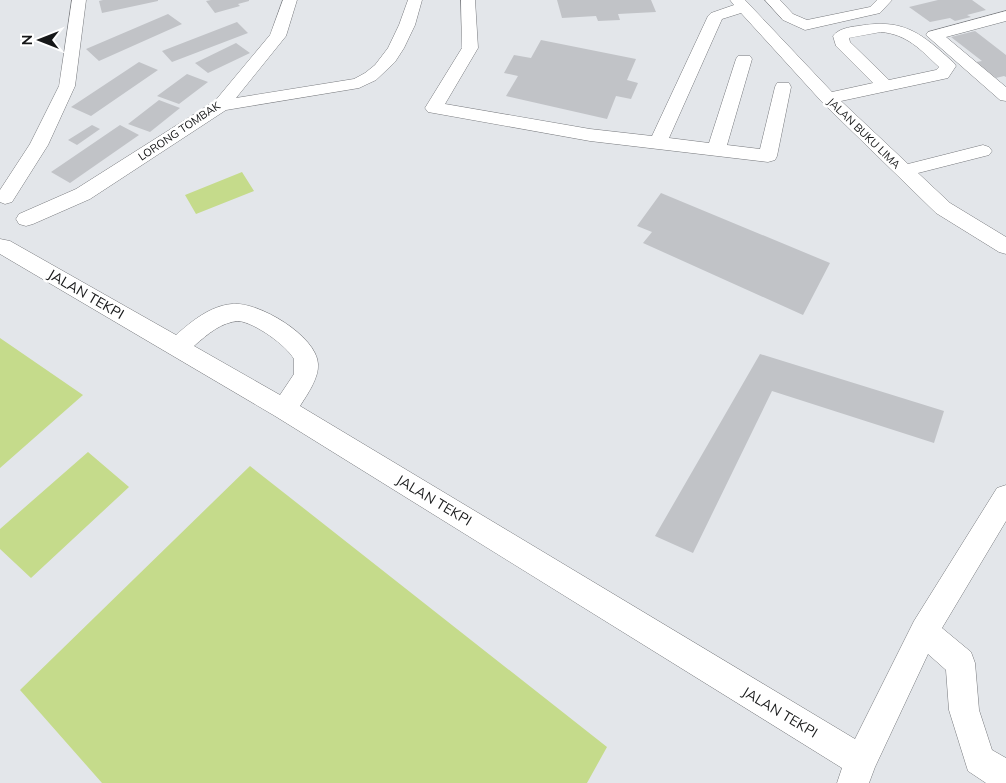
<svg xmlns="http://www.w3.org/2000/svg" width="1006" height="783" font-family="Mulish,sans-serif">
<style>
.green{fill:#c5db8b}
.building{fill:#c1c3c7}
.lines{fill:none;stroke-linecap:round;stroke-linejoin:round}
.minor-casing{stroke:#77797d;stroke-width:1}
.minor{fill:#fff;fill-rule:evenodd}
.labels{text-anchor:middle;dominant-baseline:central;stroke-width:5;stroke-linejoin:round;paint-order:stroke}
.far-street-label{font-size:11px;fill:#161718;stroke:#fff}
.street-label{font-size:14px;fill:#161718;stroke:#fff}
</style>
<rect width="100%" height="100%" fill="#e3e6ea"/>
<!-- green -->
<path class="green" d="M242,172L254,191L196,214L185,195Z
M0,338L83,395L0,468Z
M88,452L129,487L31,578L0,549V529Z
M250,466L607,747L587,783H102L20,690Z"/>
<!-- building -->
<path class="building" d="M103,0H158V1L102,13L99,1Z
M211,0H249V1L238,4L240,6L215,13L206,1Z
M557,0H651L656,12L618,14L620,20L598,21L596,16L562,18Z
M938,0H972L986,10L967,15L971,17L955,21L950,18L930,22L909,7Z
M168,14L182,24L99,61L86,49Z
M237,22L248,33L172,62L162,51Z
M975,31L1006,55V77L1004,76L996,78L976,62L982,61L951,37Z
M541,40L636,59L627,80L638,83L631,99L616,96L607,119L506,96L518,76L504,73L514,55L531,58Z
M236,43L250,53L208,73L195,63Z
M139,62L158,70L91,116L71,107Z
M187,74L208,82L179,104L157,96Z
M159,100L180,108L150,132L128,124Z
M92,125L100,129L77,145L68,140Z
M120,125L139,135L70,183L51,172Z
M661,193L830,263L803,315L643,243L652,232L637,226Z
M760,354L944,411L934,443L772,391L693,553L655,536Z"/>
<g class="lines">
<defs>
<path id="minor" d="M72,0H86L75,86L48,145L12,202L5,204L0,202V190L30,144L59,86Z
M283,0H297L286,36L236,98L354,79L365,73L375,65L388,48L399,25L408,0H422L415,25L404,48L395,62L376,80L359,88L226,110L90,199L33,224L26,226L19,224L16,219L19,214L76,189L215,101L270,35Z
M461,0H475L478,48L445,104L590,129L652,136L708,16L711,13L734,5L730,0H745L832,92L873,83L836,46L833,36C838,29 849,27 858,26C904,18 921,33 954,63L956,66L948,78L841,101L908,164L983,145L989,147L992,151L989,155L918,173L950,203L1006,237V254L999,252L936,213L822,102L741,13L722,19L669,138L709,143L736,59L738,56H750L752,59L727,145L760,149L775,87L777,83H789L791,87L777,156L775,160L768,162L590,141L428,112L425,108L462,48ZM881,32C907,34 921,50 939,67L936,70L889,80L850,42L849,38Z
M765,0H780L793,14L807,20L870,7L877,0H892L880,13L805,30L783,20Z
M1006,11V21L946,37L1006,87V101L1000,100L926,35L928,32Z
M0,239L10,241L176,335C192,321 210,306 232,304C258,301 317,336 318,364C319,378 307,395 300,406L855,739L914,621L997,488L1006,485V521L942,628L971,652L975,663L979,710L992,750L1006,758V783H986L968,771L949,710L946,670L928,654L875,767L869,783H837L842,768L275,416L0,254ZM239,321C255,323 286,345 294,359V374L280,395L194,346C208,334 221,322 239,321Z"/>
</defs>
<!-- minor casing -->
<use href="#minor" class="minor-casing"/>
<!-- minor -->
<use href="#minor" class="minor"/>
</g>
<g class="labels">
<!-- far-street labels -->
<g class="far-street-label">
<text transform="translate(179 131) rotate(-34)">LORONG TOMBAK</text>
<text transform="translate(864 133) rotate(44)">JALAN BUKU LIMA</text>
</g>
<!-- street labels -->
<g class="street-label">
<text transform="translate(86 294) rotate(30)">JALAN TEKPI</text>
<text transform="translate(434 500) rotate(31)">JALAN TEKPI</text>
<text transform="translate(780 712) rotate(31)">JALAN TEKPI</text>
</g>
</g>
<!-- north arrow -->
<g transform="translate(40 40) rotate(270)" stroke="#ffffff" stroke-width="4" paint-order="stroke">
<path d="M0-4L9 19L0 12L-9 19Z" fill="#161718"/>
<text y="-8" font-size="14" font-weight="bold" text-anchor="middle" fill="#161718">N</text>
</g>
</svg>
